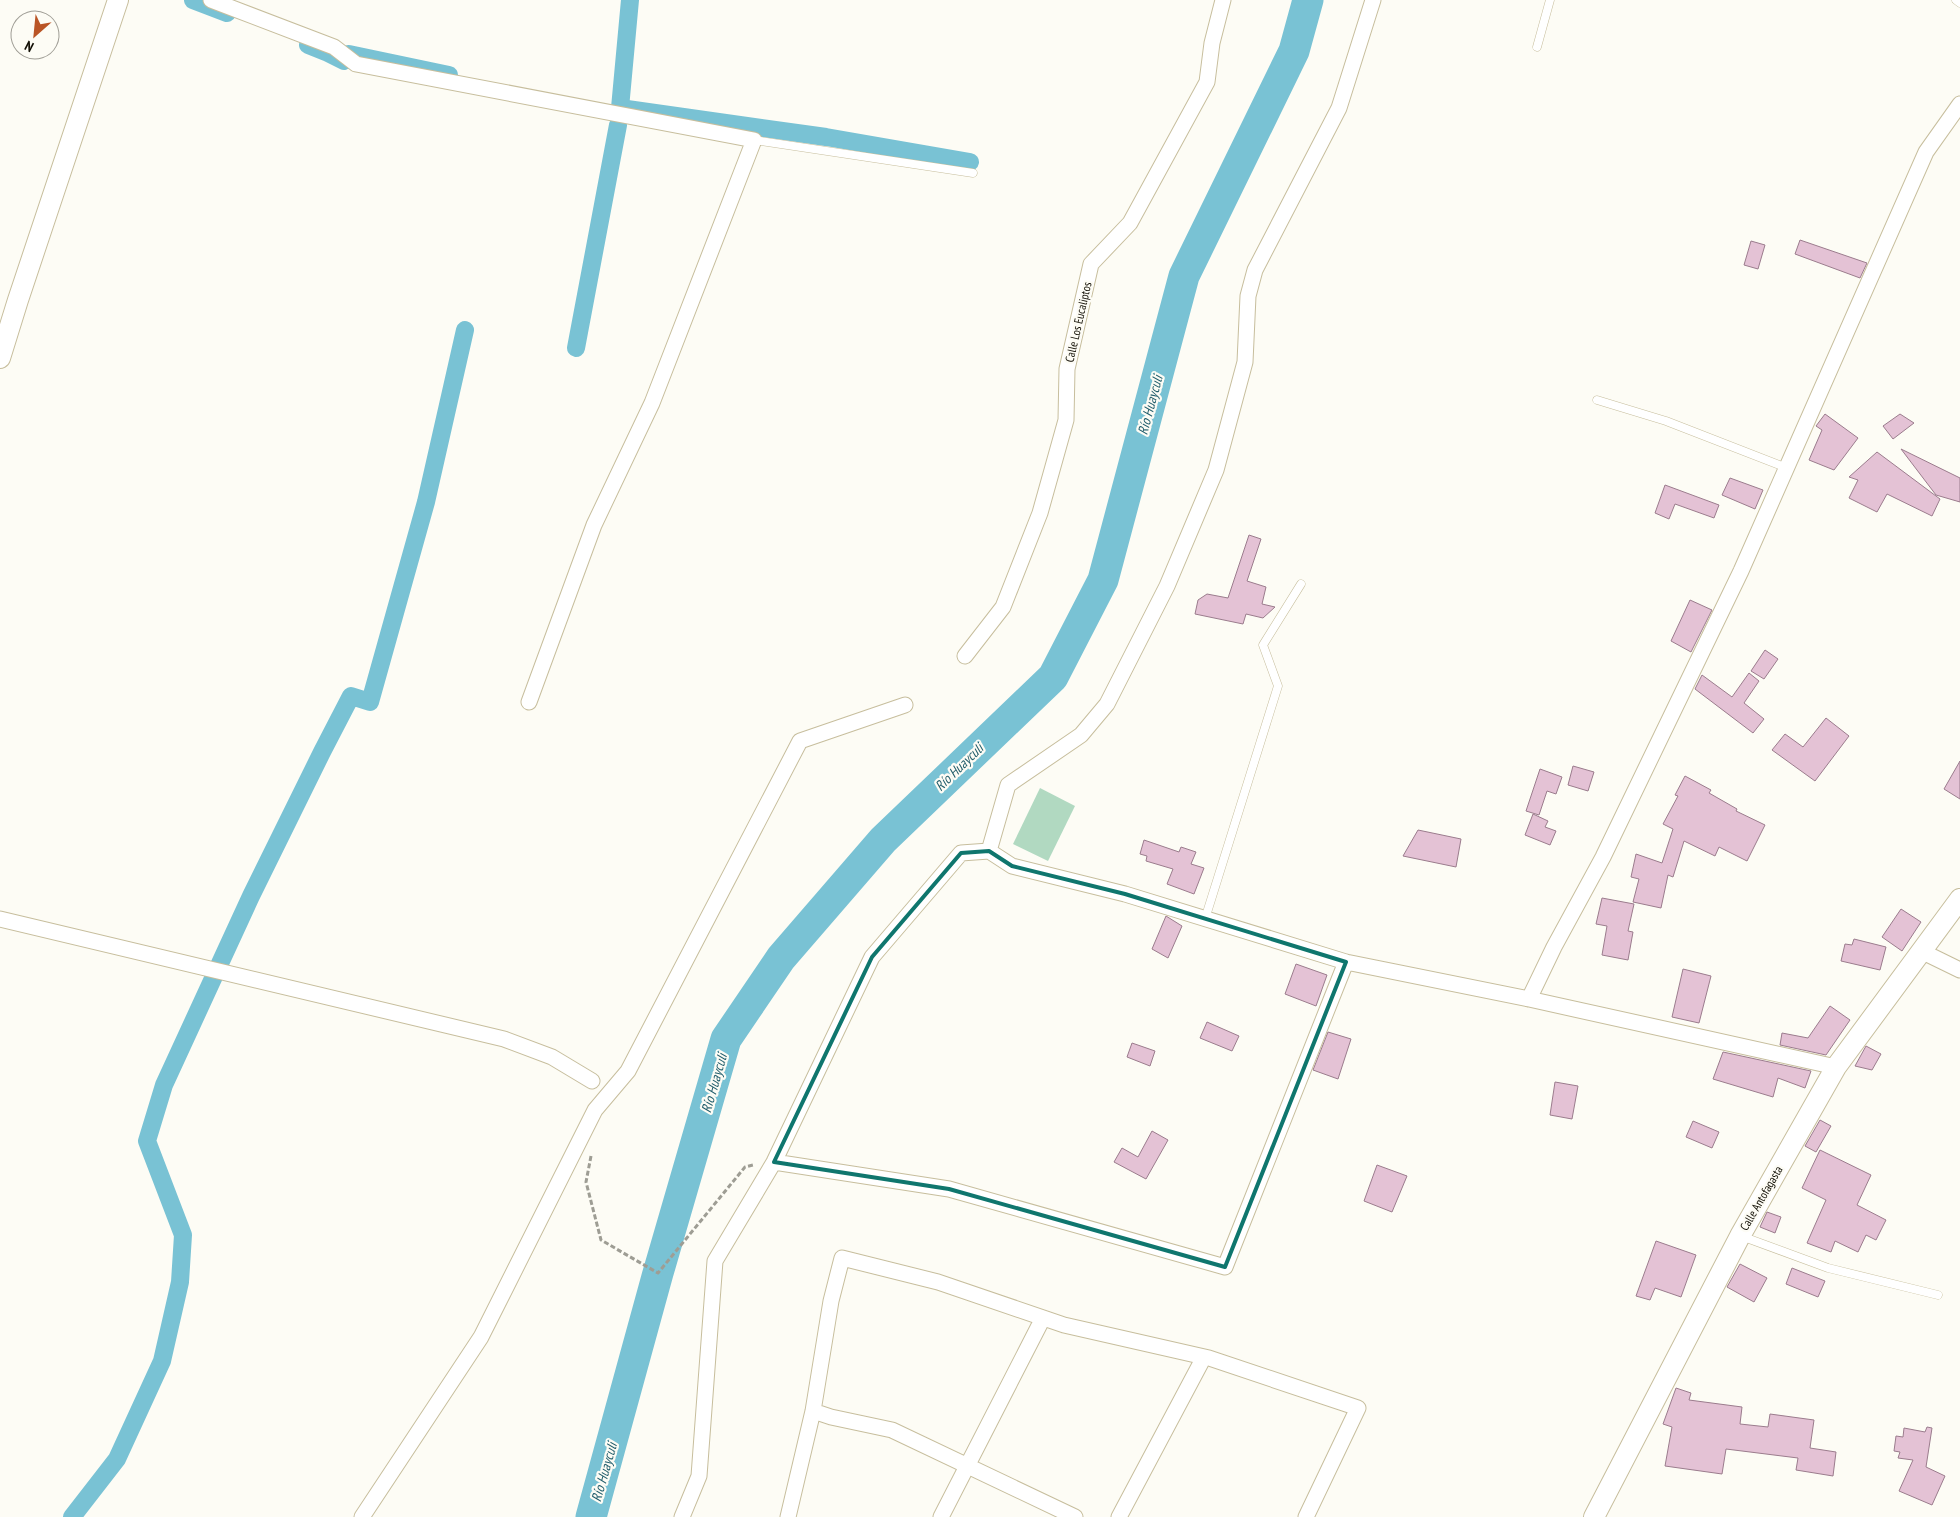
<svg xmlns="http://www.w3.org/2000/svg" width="1960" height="1517" font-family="'PT Sans Narrow',sans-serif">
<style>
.green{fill:#b1d9c1}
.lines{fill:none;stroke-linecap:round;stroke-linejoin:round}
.canal{stroke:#79c2d4;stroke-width:18}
.river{stroke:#79c2d4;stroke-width:31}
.building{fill:#e4c2d5;stroke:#9b7c8d}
.lane-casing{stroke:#c7be9d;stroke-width:9}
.street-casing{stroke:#c7be9d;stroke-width:17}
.secondary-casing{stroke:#c7be9d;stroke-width:22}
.path{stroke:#9e9d94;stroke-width:3;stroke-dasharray:5 2.5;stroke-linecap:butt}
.lane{stroke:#fff;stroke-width:8}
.street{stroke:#fff;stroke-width:15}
.secondary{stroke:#fff;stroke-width:20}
.marked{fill:none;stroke:#0f766e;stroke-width:4;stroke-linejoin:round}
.labels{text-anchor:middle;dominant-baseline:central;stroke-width:4.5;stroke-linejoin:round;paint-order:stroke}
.street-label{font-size:12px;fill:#110e04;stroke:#fdfcf5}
.water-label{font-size:14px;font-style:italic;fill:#215d6b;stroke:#fdfcf5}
</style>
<rect width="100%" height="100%" fill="#fdfcf5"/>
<!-- green -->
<path class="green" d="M1040,788L1075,806L1048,861L1013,844Z"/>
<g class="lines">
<!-- canal -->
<path class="canal" d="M193,0L227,13
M308,45L328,53L344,61L349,54L449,75
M620,108L630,0
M627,109L826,137L970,162
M576,348L618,125
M72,1517L117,1459L162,1361L180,1282L183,1235L147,1141L164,1085L251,896L322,752L351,696L370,702L426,502L465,330"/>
<!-- river -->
<path class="river" d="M591,1517L658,1273L726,1039L781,958L883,840L1053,677L1103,580L1184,276L1294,51L1308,0"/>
</g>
<!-- building -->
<path class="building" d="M1800,240L1867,263L1860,278L1795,254Z
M1751,241L1765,245L1758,269L1744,265Z
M1825,414L1858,438L1834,470L1809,460L1822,430L1816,426Z
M1900,414L1914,423L1893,439L1883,426Z
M1901,449L1960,478V502L1936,495Z
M1877,452L1940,499L1932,516L1887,494L1877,512L1849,498L1858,480L1849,477Z
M1730,478L1763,490L1755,509L1722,495Z
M1665,485L1719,505L1714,518L1675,504L1669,519L1655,513Z
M1249,535L1261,539L1247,581L1266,587L1262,604L1275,607L1263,618L1246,614L1243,624L1195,614L1198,600L1207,594L1228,598Z
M1690,600L1712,610L1691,652L1671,641Z
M1765,650L1778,659L1764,679L1751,671Z
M1749,673L1759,681L1744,703L1764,719L1753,733L1695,689L1702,675L1732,697Z
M1826,718L1849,736L1815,781L1772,750L1785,734L1803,747Z
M1960,761V799L1944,789Z
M1573,766L1594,772L1588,791L1568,785Z
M1540,769L1562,777L1556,794L1547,791L1539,815L1526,811Z
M1685,776L1711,790L1709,793L1737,809L1736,811L1765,825L1747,861L1719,847L1715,856L1684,841L1673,877L1668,875L1661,908L1633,902L1639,879L1631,877L1636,854L1662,863L1673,829L1663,824L1678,796L1675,795Z
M1533,814L1548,821L1545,827L1556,831L1550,845L1525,835Z
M1418,830L1461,839L1456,867L1403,856Z
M1144,840L1179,852L1181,847L1196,852L1191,864L1204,868L1194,894L1167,884L1173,869L1146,861L1147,856L1140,854Z
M1602,898L1634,904L1628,931L1633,932L1628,960L1602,955L1607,926L1596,924Z
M1901,909L1921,922L1902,951L1882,937Z
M1166,916L1182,926L1168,958L1152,949Z
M1854,939L1886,947L1880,970L1841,961L1845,944L1852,945Z
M1296,964L1327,975L1316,1006L1285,994Z
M1683,969L1711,976L1699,1023L1672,1017Z
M1830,1006L1850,1020L1826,1055L1780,1045L1782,1033L1808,1038Z
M1207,1022L1239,1036L1232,1051L1200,1038Z
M1328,1032L1351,1039L1338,1079L1313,1070Z
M1132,1043L1155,1051L1150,1066L1127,1057Z
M1866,1046L1881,1054L1872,1070L1855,1066Z
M1723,1052L1811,1071L1805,1088L1778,1078L1773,1097L1713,1079Z
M1555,1082L1578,1086L1572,1119L1550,1115Z
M1820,1120L1831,1126L1816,1152L1805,1146Z
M1693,1121L1719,1132L1712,1148L1686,1137Z
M1152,1131L1168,1140L1146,1179L1114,1162L1122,1148L1138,1157Z
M1820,1150L1871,1175L1857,1205L1886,1220L1876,1240L1866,1235L1858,1252L1835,1241L1831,1252L1807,1243L1826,1200L1802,1188Z
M1377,1165L1407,1176L1392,1212L1364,1201Z
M1767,1212L1781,1217L1775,1233L1760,1227Z
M1656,1241L1696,1255L1681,1297L1655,1288L1650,1300L1636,1296Z
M1740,1264L1767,1278L1754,1302L1727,1287Z
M1792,1268L1825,1281L1818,1297L1786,1284Z
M1676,1388L1691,1393L1689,1400L1742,1407L1740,1424L1768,1427L1770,1414L1814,1420L1810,1448L1836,1452L1833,1476L1796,1470L1798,1458L1726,1449L1722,1474L1665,1466L1672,1427L1663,1424Z
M1927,1427L1932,1428L1926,1467L1945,1476L1932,1505L1899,1491L1913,1460L1898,1458L1900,1452L1894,1451L1896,1436L1903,1437L1904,1428L1925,1432Z"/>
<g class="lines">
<defs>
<path id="lane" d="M1956,0L1960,3
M1537,47L1550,0
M754,140L973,173
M1597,400L1666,421L1787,468
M1205,919L1278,686L1263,645L1301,584
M1741,1236L1828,1268L1938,1295"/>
<path id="street" d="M211,0L334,47L356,64L754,140L652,403L594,525L529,702
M1373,0L1339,108L1255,270L1248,296L1245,362L1216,470L1167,586L1107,704L1081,735L1008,785L989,851L1012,866L1125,894L1346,962L1529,999L1836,1067
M965,656L1003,607L1040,513L1066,420L1067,369L1091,264L1130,223L1207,82L1212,43L1223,0
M0,919L504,1039L552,1057L592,1081
M1921,951L1960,970
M1529,999L1554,947L1603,857L1741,571L1926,152L1960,104
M774,1162L949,1189L1225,1267L1346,962
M813,1411L831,1417L892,1430L1075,1517
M362,1517L481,1337L595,1110L628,1071L800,741L905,705
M682,1517L699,1476L715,1261L774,1162L872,957L961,853L989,851
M788,1517L813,1411L831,1301L842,1258L938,1282L1064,1325L1209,1358L1358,1408L1306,1517
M941,1517L1043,1318
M1119,1517L1204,1357"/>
<path id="secondary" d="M0,358L18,300L118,0
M1594,1517L1740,1236L1836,1067L1960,899"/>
</defs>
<!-- lane casing -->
<use href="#lane" class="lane-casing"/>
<!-- street casing -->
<use href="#street" class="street-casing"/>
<!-- secondary casing -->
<use href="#secondary" class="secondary-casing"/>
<!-- path -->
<path class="path" d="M591,1156L586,1182L601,1240L658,1273L745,1167L753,1165"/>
<!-- lane -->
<use href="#lane" class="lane"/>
<!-- street -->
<use href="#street" class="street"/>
<!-- secondary -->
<use href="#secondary" class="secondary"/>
</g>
<!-- marked area -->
<path class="marked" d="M989,851L1012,866L1125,894L1346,962L1225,1267L949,1189L774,1162L872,957L961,853Z"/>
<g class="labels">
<!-- street labels -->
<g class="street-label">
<text transform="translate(1078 322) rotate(-77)">Calle Los Eucaliptos</text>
<text transform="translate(1761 1198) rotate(-60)">Calle Antofagasta</text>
</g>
<!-- water labels -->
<g class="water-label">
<text transform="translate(1150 405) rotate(-75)">Río Huayculi</text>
<text transform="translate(959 767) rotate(-44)">Río Huayculi</text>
<text transform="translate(714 1083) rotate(-74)">Río Huayculi</text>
<text transform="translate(604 1472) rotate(-74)">Río Huayculi</text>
</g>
</g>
<!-- north arrow -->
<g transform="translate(35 35) rotate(207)"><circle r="24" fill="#fdfcf5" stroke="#9f9d95"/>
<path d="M0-4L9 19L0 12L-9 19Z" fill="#ba5526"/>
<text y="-8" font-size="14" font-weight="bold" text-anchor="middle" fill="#110e04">N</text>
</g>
</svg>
